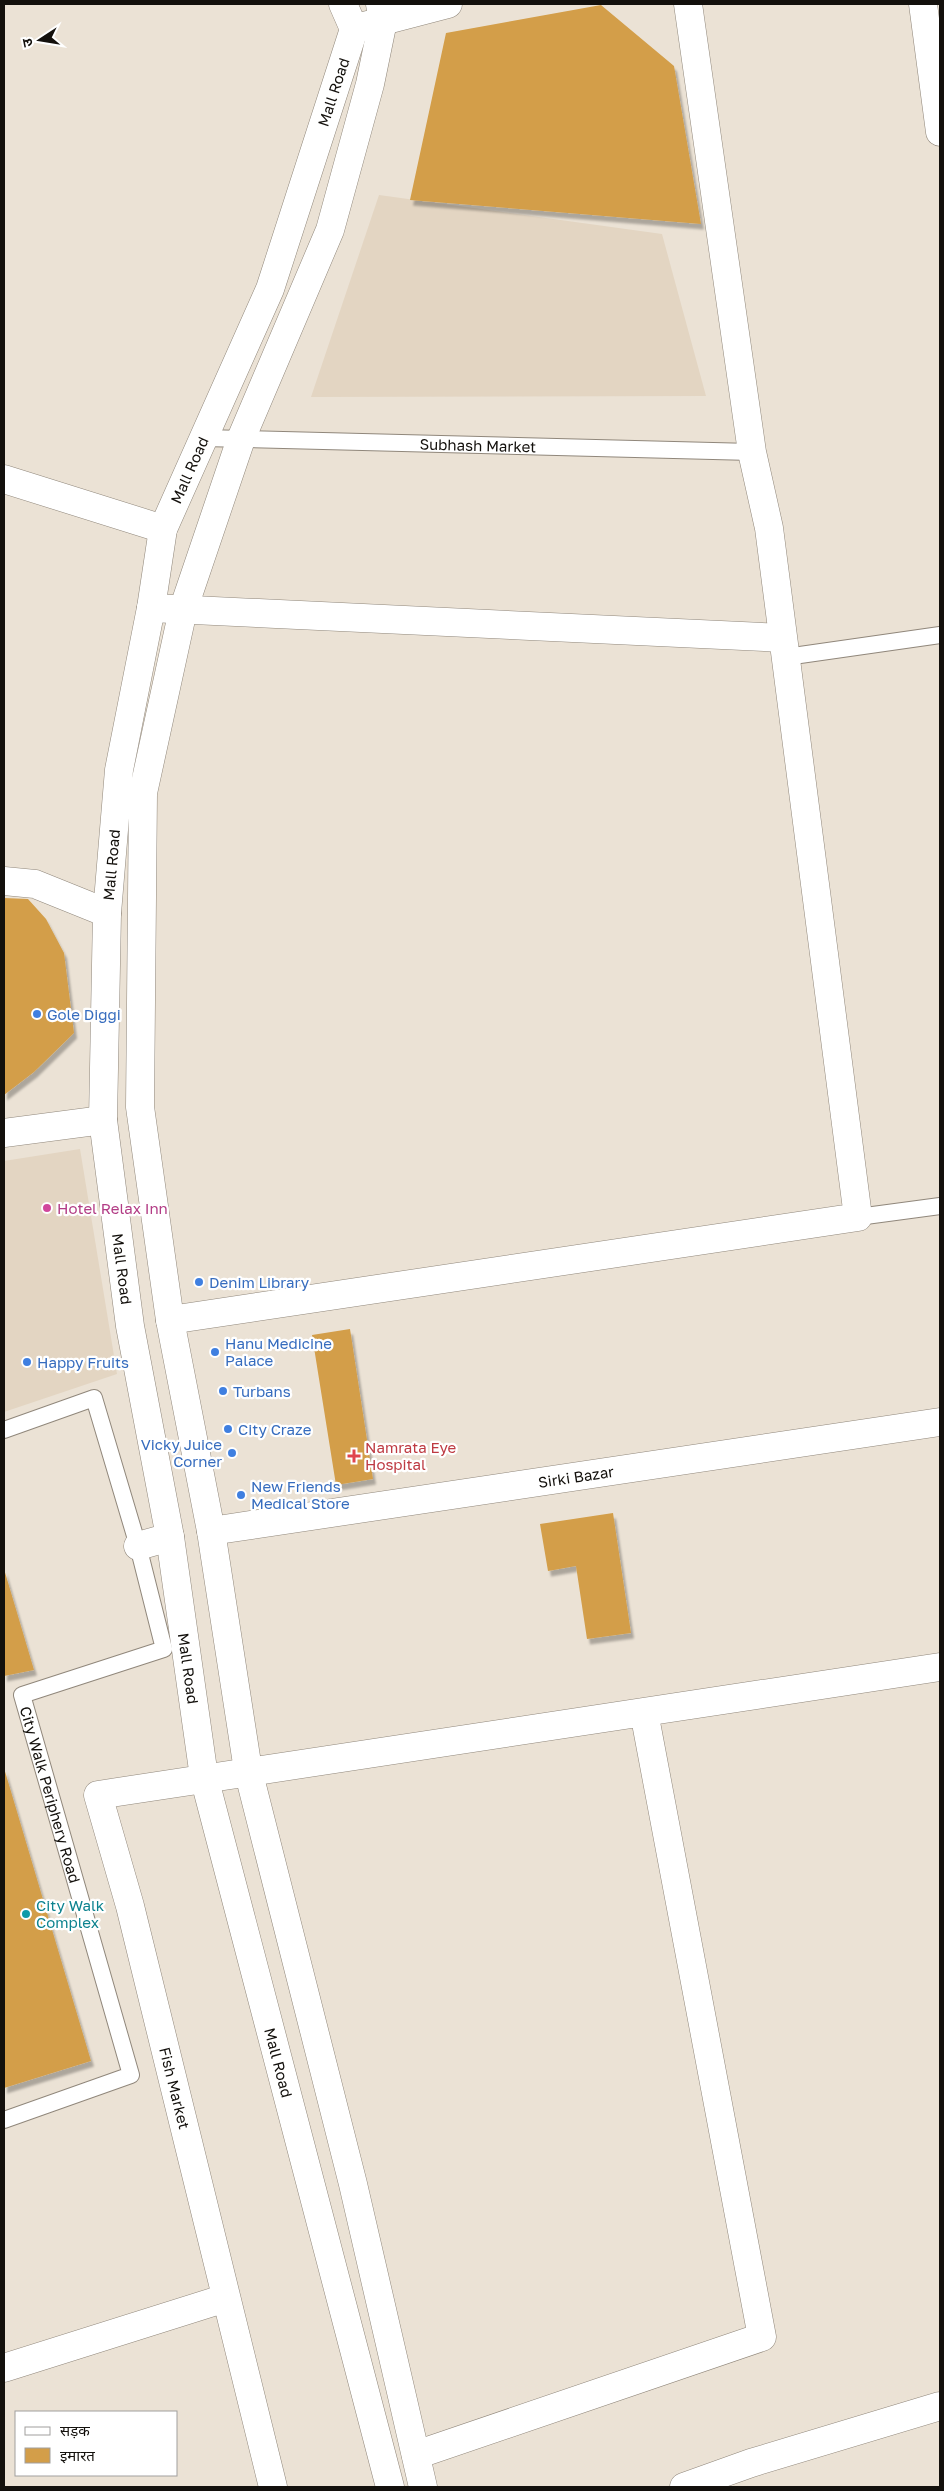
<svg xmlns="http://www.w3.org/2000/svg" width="944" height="2491" font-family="'Golos Text','Noto Sans Devanagari',sans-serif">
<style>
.built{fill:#e3d5c2}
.building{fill:#d39e49;filter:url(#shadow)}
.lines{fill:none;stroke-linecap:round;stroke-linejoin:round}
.service-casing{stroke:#90877b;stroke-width:18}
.minor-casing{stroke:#90877b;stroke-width:29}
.tertiary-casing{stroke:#90877b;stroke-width:29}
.secondary-casing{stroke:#90877b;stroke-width:29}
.service{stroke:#fff;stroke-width:16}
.minor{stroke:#fff;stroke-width:28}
.tertiary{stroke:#fff;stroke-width:28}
.secondary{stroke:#fff;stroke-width:28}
.shop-dot{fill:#3f7fe0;stroke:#fff;stroke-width:2}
.hotel-dot{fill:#d1479c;stroke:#fff;stroke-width:2}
.health-dot{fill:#e0444e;stroke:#fff;stroke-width:2}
.culture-dot{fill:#0f9aa8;stroke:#fff;stroke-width:2}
.labels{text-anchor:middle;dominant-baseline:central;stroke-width:4.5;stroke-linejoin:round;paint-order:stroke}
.street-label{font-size:15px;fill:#13100c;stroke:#fff}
.shop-label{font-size:15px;fill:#366cbe;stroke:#fff;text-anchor:start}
.hotel-label{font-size:15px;fill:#b23c85;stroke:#fff;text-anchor:start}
.health-label{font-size:15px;fill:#be3a42;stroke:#fff;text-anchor:start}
.culture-label{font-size:15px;fill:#0d838f;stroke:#fff;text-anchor:start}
</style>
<defs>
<filter id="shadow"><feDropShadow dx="3" dy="5.5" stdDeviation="1" flood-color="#0004"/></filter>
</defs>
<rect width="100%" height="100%" fill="#ebe2d5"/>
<!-- built -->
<path class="built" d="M379,195L662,234L706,396L311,397Z
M80,1149L117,1374L4,1412V1161Z"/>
<!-- building -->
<path class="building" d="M601,5L674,66L701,224L410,200L446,33Z
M4,898L28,899L46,919L64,953L74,1033L34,1072L4,1095Z
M350,1329L373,1479L336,1485L312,1335Z
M613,1513L631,1633L587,1639L576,1566L548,1571L540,1524Z
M4,1569L34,1670L4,1676Z
M4,1768L91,2061L4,2088Z"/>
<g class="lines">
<defs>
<g id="service">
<path id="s1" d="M203,438L752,452"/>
<path d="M786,657L940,635"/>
<path d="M858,1217L940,1206"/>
<path id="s2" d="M4,1430L94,1398L138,1546L164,1649L22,1695L131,2075L4,2120"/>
</g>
<path id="minor" d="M923,4L940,132
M4,479L163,529
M151,608L783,638
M4,881L35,884L107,913
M170,1320L858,1217L769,528L752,452L688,4
M4,2368L226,2298
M416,2455L762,2337L644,1712
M273,2487L130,1906L98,1795L940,1667"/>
<g id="tertiary">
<path d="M360,27L448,4"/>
<path d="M4,1133L103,1120"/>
<path id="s3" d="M211,1531L940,1422"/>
<path d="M138,1546L170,1537"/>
<path d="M684,2487L751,2463L940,2406"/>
</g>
<g id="secondary">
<path id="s4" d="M343,4L354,29L270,289L163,529L151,608L119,770L107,913L103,1120L130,1326L170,1537L204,1777L390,2487"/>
<path d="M380,4L383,21L370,84L330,230L241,439L183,610L143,793L140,1107L170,1320L211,1531L248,1770L353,2184L423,2487"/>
</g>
</defs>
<!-- service casing -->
<use href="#service" class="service-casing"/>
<!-- minor casing -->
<use href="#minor" class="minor-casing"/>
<!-- tertiary casing -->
<use href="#tertiary" class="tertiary-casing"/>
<!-- secondary casing -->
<use href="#secondary" class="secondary-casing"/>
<!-- service -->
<use href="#service" class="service"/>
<!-- minor -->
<use href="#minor" class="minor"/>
<!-- tertiary -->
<use href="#tertiary" class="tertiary"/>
<!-- secondary -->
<use href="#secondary" class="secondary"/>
</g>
<!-- markers -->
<g class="shop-dot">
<circle cx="37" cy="1014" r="5"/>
<circle cx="199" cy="1282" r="5"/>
<circle cx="215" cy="1352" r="5"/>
<circle cx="27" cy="1362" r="5"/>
<circle cx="223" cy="1391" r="5"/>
<circle cx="228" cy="1429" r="5"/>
<circle cx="232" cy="1453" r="5"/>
<circle cx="241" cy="1495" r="5"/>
</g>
<circle class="hotel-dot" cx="47" cy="1208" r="5"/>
<path class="health-dot" d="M351.5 1448.5h5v5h5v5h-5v5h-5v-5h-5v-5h5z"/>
<circle class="culture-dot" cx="26" cy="1914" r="5"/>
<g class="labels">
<!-- street labels -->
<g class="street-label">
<text transform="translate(333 92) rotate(-72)">Mall Road</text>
<text stroke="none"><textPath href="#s1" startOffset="275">Subhash Market</textPath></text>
<text transform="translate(189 470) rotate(-66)">Mall Road</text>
<text transform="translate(111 865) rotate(-85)">Mall Road</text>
<text stroke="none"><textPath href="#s4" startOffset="1309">Mall Road</textPath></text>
<text stroke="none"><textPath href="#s3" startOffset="369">Sirki Bazar</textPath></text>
<text stroke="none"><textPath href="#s4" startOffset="1714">Mall Road</textPath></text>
<text stroke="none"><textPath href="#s2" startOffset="609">City Walk Periphery Road</textPath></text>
<text stroke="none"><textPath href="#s4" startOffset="2119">Mall Road</textPath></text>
<text transform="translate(175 2088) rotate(76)">Fish Market</text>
</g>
<!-- shop labels -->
<g class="shop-label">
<text x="47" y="1014">Gole Diggi</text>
<text x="209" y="1282">Denim Library</text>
<text x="225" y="1343">Hanu Medicine<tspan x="225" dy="17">Palace</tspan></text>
<text x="37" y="1362">Happy Fruits</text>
<text x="233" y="1391">Turbans</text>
<text x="238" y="1429">City Craze</text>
<text x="222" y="1444" text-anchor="end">Vicky Juice<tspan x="222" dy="17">Corner</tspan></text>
<text x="251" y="1486">New Friends<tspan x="251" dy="17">Medical Store</tspan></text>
</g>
<!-- hotel labels -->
<g class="hotel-label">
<text x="57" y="1208">Hotel Relax Inn</text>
</g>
<!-- health labels -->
<g class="health-label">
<text x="365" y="1447">Namrata Eye<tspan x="365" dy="17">Hospital</tspan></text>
</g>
<!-- culture labels -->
<g class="culture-label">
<text x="36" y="1905">City Walk<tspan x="36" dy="17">Complex</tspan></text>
</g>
</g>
<!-- border -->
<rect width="944" height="2491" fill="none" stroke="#13100c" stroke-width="10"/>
<!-- legend -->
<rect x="15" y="2411" width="162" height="65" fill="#ffffff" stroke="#a19f9e"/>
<rect x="25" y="2427" width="25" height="8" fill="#ffffff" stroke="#a19f9e"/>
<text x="60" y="2436" font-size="15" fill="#13100c">सड़क</text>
<rect x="25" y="2448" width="25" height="15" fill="#d39e49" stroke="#a19f9e"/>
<text x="60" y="2461" font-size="15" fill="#13100c">इमारत</text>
<!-- north arrow -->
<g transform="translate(40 40) rotate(258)" stroke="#ffffff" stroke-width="4" paint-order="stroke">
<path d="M0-4L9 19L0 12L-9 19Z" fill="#13100c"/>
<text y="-8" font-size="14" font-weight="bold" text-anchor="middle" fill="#13100c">उ</text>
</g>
</svg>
